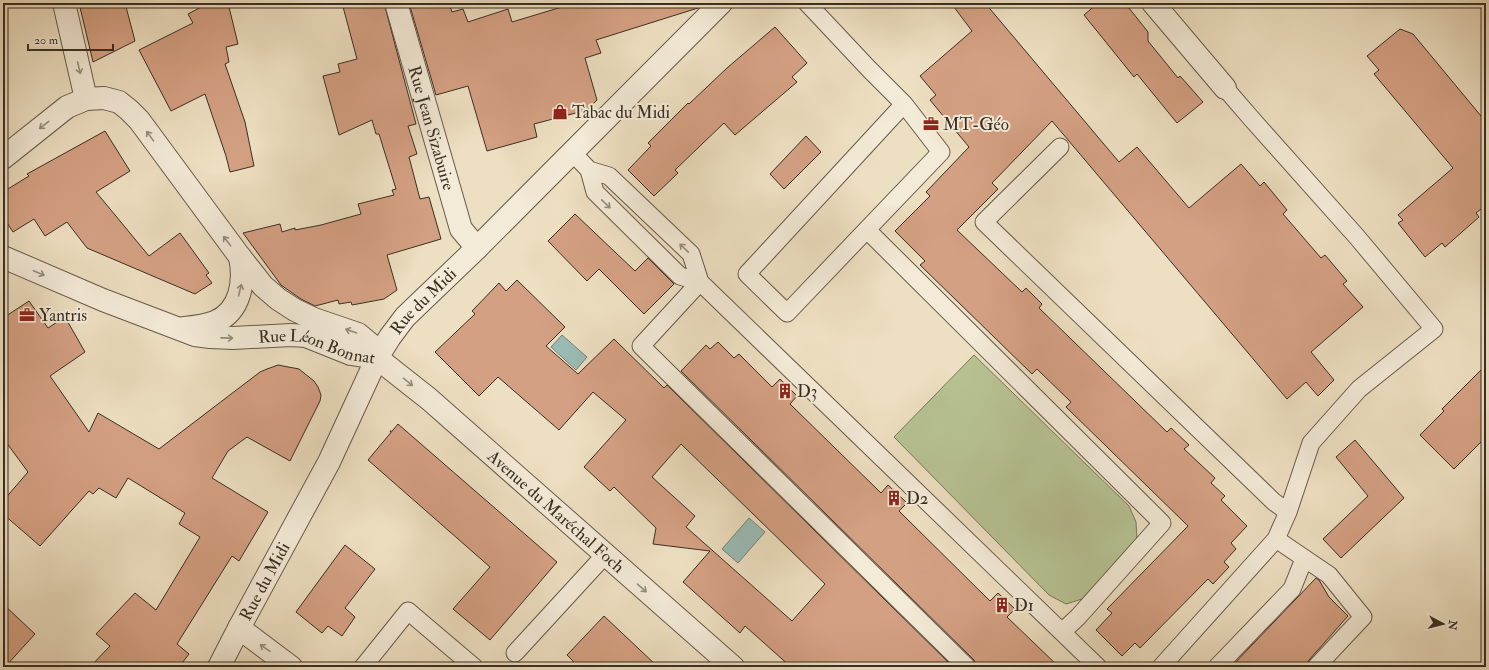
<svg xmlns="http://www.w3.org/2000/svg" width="1489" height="670" font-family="'IM FELL Double Pica',serif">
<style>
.green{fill:#b7c293;stroke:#78785b}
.water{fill:#99bcb6;stroke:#73837b}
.building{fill:#d4a083;stroke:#392e23;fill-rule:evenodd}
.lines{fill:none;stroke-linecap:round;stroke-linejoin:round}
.service-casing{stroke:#665a4a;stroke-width:19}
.minor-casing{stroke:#665a4a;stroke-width:24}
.path{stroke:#392e23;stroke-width:2.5;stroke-dasharray:1 2;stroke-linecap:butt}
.service{stroke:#f3ead7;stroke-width:17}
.minor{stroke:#f3ead7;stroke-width:22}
.oneway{stroke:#968c7d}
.labels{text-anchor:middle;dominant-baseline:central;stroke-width:4;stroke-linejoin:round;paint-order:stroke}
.poi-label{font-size:17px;fill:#392e23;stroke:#f3ead7;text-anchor:start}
.street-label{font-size:17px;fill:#392e23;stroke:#f3ead7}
</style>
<rect width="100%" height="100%" fill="#eddfc1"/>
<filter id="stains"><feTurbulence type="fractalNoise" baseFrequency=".005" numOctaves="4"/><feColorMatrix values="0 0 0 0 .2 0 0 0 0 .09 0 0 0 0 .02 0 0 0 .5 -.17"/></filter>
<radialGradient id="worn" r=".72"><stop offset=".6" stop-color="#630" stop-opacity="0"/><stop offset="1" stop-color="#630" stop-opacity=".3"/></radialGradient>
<!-- green -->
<path class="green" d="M974,355L1129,506L1136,522L1137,540L1082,599L1066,604L1049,595L894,437Z"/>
<!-- water -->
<path class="water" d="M562,335L587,357L576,370L551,347Z
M749,518L765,532L738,563L722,549Z"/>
<!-- building -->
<path class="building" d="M79,3H125L135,41L93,62Z
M209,3H228L238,44L226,47L229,62L225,64L245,122L254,166L230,172L226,156L205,94L171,111L139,50L193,23L188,14Z
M342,3H384L416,124L408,126L417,154L409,157L420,199L429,197L441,239L387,255L397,290L384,299L352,305L351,302L339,304L338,300L315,306L301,299L281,285L243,233L280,224L282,232L295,228V230L321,225L361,214L358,204L394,195L392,190L396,189L379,134H376L372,120L339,135L323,76L340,72L338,64L357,59Z
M409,3H449L452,12L463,9L468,22L508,9L512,22L575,3H698V8L596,40L601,53L585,58L597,100L587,110L534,124L537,137L487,151L468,86L436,95Z
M951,3H985L1119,162L1137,147L1189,208L1241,164L1260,186L1264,182L1287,210L1283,214L1321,258L1325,255L1347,281L1343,284L1363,307L1311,352L1334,380L1318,396L1306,382L1287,399L1052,121L992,183L998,189L957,230L1022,292L1026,288L1042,304L1039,308L1167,432L1171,428L1189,445L1184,449L1215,478L1211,483L1225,496L1221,500L1247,526L1231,543L1236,549L1224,562L1229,567L1213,584L1208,579L1140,648L1135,643L1122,656L1096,630L1112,613L1107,609L1188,526L1066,407L1071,402L1037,369L1032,374L920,265L925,261L895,231L930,196L926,192L969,147L930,100L936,95L920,76L972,31Z
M1098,3H1125L1148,32V41L1178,78L1180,76L1203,102L1177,123L1137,74L1134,77L1084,15Z
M775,27L807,63L792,77L797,82L735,135L724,123L675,170L678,173L654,196L628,170L651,146L648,143L688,103L689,104L727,68Z
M1400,29L1413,34L1486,122V205L1476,213L1479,217L1445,247L1442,243L1425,257L1398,223L1403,220L1398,215L1453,168L1374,74L1379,70L1367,56Z
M105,131L130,171L96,192L149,256L180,233L209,273L206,275L212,283L195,294L87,248L67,222L45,236L34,219L13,232L3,217V192L29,176L27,174Z
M806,136L821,152L784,189L770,174Z
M575,214L635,271L648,258L674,284L644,314L599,269L587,281L548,241Z
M517,280L565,327L546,346L578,374L614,339L664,388L667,385L953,667H791L745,626L740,633L683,582L710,551L653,544L656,528L614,487L610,491L584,467L626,420L593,392L559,430L498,377L479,396L435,352L475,314L472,311L499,283L506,291ZM681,444L825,584L792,621L686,527L695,516L652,477Z
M29,301L48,328L65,317L85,352L50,376L89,432L98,413L159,449L260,372L267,369L278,365L299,369L314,381L318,387L321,395L320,401L290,461L247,437L228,451L212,478L268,512L239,561L232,556L177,644L189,654L179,667H90L110,646L96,634L135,593L156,610L200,537L179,524L185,513L128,478L116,498L99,488L93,494L89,491L40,546L3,514V501L28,472L3,438V318Z
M718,342L734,358L739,354L772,387L780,379L797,396L790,404L881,493L888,485L907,503L899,511L990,601L998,593L1015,609L1007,617L1059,667H977L974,660L681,371L706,345L710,349Z
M1486,365V437L1454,469L1420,435L1444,411L1442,409Z
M398,424L557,562L490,640L453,609L490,567L368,460Z
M1355,440L1404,498L1341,558L1323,539L1368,496L1336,457Z
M345,545L375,569L345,608L355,617L342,636L328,626L322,633L296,612Z
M1316,578L1319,580L1329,597L1348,616L1309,660L1306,667H1231Z
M3,604L35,634L5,667H3Z
M604,616L658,667H579L567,655Z"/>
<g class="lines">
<defs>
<path id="service" d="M807,3L869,69L904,104L747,274L787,313L941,152L904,104
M1060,147L984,222L1274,502L1288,512
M572,152L589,170L609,176L691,254L700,282
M589,170L595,192L680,276L700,282L1098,667
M867,230L1162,523L1078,617L1062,632
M700,282L641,346L967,667
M1276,539L1329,575L1363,617L1316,667
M515,653L605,555
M363,667L408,611L474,667
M1161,667L1276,539L1288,512L1311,443L1359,389L1434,329L1357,237L1250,117L1225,88
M1217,667L1292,589L1304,559"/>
<g id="minor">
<path d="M64,3L86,99"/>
<path id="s1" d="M396,3L461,229L477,248"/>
<path d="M1153,3L1225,88"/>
<path id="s2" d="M3,158L67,107L86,99L104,98L119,102L129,110L139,120L240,257L263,286L278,299L295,310L314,319L358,334L370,344L377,358L429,399L733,667"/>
<path id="s3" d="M3,257L103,300L195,335L210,337L233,338L291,335L306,336L351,354L377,358"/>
<path d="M184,328C194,327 205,326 215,322C241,311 245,281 240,257"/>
<path d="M239,628L291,667"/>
<path id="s4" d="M219,667L239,628L329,462L377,358L390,337L405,317L477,248L721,3"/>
</g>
</defs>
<!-- service casing -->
<use href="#service" class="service-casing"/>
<!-- minor casing -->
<use href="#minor" class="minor-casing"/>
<!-- path -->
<path class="path" d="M390,431L392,432"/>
<!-- service -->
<use href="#service" class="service"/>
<!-- minor -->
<use href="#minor" class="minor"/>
</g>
<!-- one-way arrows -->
<defs><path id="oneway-shaft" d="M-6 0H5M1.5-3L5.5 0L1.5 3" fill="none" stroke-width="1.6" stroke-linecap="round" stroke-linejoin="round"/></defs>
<g class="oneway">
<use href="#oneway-shaft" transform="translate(79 68) rotate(77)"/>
<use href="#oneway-shaft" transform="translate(44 125) rotate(142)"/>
<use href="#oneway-shaft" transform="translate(150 136) rotate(-126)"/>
<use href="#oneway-shaft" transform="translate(606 204) rotate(44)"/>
<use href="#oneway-shaft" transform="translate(227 241) rotate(-127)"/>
<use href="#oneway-shaft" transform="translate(684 248) rotate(-136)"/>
<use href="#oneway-shaft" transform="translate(39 273) rotate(23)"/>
<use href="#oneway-shaft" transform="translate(240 290) rotate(-76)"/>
<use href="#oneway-shaft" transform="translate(351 331) rotate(-161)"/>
<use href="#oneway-shaft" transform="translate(227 338) rotate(1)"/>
<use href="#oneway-shaft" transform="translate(408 382) rotate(39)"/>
<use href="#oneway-shaft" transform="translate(642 588) rotate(41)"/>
<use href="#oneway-shaft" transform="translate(265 648) rotate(-145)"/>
</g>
<!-- icons -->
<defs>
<symbol id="shop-bare" viewBox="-9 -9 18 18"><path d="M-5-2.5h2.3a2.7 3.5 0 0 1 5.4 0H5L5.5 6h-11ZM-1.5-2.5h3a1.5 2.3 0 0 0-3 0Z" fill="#8f2418" stroke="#f3ead7" stroke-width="2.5" paint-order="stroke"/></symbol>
<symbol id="office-bare" viewBox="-9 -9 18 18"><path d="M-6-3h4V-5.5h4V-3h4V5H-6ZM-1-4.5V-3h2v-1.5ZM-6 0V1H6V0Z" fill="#8f2418" stroke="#f3ead7" stroke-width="2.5" paint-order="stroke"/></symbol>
<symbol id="building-bare" viewBox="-9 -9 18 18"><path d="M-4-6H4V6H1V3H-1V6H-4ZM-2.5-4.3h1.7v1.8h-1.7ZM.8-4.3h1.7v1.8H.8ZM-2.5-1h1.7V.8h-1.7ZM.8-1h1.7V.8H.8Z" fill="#8f2418" stroke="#f3ead7" stroke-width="2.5" paint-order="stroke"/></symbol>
</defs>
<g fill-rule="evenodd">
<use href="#shop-bare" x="549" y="101" width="22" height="22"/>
<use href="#office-bare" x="920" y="113" width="22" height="22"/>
<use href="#office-bare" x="16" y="304" width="22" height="22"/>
<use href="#building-bare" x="774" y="380" width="22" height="22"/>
<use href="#building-bare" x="883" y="487" width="22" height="22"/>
<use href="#building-bare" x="991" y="594" width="22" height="22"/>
</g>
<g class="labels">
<!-- poi labels -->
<g class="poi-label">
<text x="572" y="112">Tabac du Midi</text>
<text x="943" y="124">MT-Géo</text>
<text x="39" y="315">Yantris</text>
<text x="797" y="391">D3</text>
<text x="906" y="498">D2</text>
<text x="1014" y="605">D1</text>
</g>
<!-- street labels -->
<g class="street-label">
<text stroke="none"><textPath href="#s1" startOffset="130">Rue Jean Sizabuire</textPath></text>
<text stroke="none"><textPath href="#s4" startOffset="421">Rue du Midi</textPath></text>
<text stroke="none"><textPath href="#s3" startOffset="331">Rue Léon Bonnat</textPath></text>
<text stroke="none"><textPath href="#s2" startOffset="745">Avenue du Maréchal Foch</textPath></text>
<text stroke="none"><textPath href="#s4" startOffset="97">Rue du Midi</textPath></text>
</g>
</g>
<!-- margin -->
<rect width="1489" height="670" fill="none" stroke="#eddfc1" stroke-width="16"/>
<rect x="4" y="4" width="1481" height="662" fill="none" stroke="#392e23" stroke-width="2"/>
<rect x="8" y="8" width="1473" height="654" fill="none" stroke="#392e23"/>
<!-- north arrow -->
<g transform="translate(1443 624) rotate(97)" stroke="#f3ead7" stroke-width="3" paint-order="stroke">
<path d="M0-3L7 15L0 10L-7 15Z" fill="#392e23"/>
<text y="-6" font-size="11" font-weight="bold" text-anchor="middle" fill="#392e23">N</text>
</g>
<!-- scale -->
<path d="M28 44v6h85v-6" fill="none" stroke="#392e23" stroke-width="2"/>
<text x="34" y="44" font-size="12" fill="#392e23" stroke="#f3ead7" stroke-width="3" paint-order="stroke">20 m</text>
<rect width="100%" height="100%" filter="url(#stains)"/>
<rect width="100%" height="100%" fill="url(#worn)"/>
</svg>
